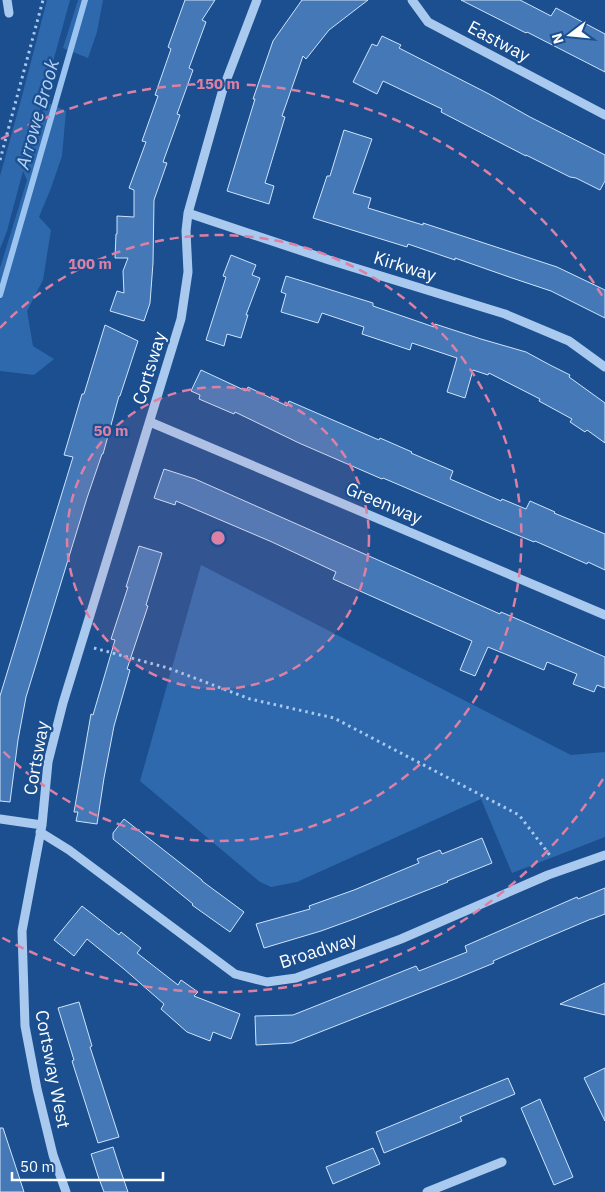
<svg xmlns="http://www.w3.org/2000/svg" width="605" height="1192" font-family="'IBM Plex Sans',sans-serif">
<style>
.green{fill:#2e69ad}
.lines{fill:none;stroke-linecap:round;stroke-linejoin:round}
.stream{stroke:#9cc4f0;stroke-width:6}
.building{fill:#4478b7;stroke:#cfe3fa}
.path{stroke:#a9c9ee;stroke-width:3;stroke-dasharray:2.5 4;stroke-linecap:butt}
.minor{stroke:#a9c9ee;stroke-width:9}
.ring{fill:none;stroke:#dd80a5;stroke-width:2.5;stroke-dasharray:9 6}
.labels{text-anchor:middle;dominant-baseline:central;stroke-width:4.5;stroke-linejoin:round;paint-order:stroke}
.street-label{font-size:18px;fill:#fff;stroke:#1b4f8f}
.water-label{font-size:19px;font-style:italic;fill:#b5d3f5;stroke:#1b4f8f}
.centre{fill:#dd80a5;stroke:#1b4f8f;stroke-width:2.5}
.ring-label{font-size:15px;text-anchor:middle;font-weight:bold;fill:#dd80a5;stroke:#1b4f8f;stroke-width:4.5;stroke-linejoin:round;paint-order:stroke}
</style>
<rect width="100%" height="100%" fill="#1b4f8f"/>
<!-- green -->
<path class="green" d="M47,0H70L37,120L48,103L66,111L62,156L51,188L39,217L51,230L43,280L27,311L33,346L54,359L34,375L0,371V268L27,180L23,171L7,231L0,249V176L21,100Z
M78,0H103L97,32L88,58L63,48Z
M201,565L571,755L605,752V837L512,873L481,799L297,882L271,887L260,882L140,781Z"/>
<g class="lines">
<!-- stream -->
<path class="stream" d="M0,295L85,0"/>
</g>
<!-- building -->
<path class="building" d="M185,0H215L202,20L206,22L189,68L193,70L177,114L180,115L163,162L167,163L154,200L153,263L150,303L144,321L110,311L117,291L124,293L123,271L128,258H115L116,234H117V216L134,217V190L129,188L146,142L142,141L158,96L155,95L171,49L168,47Z
M302,0H368L329,30L306,59L303,56L282,116L285,117L265,183L274,186L269,204L227,191L255,99H253L273,41Z
M461,0H520L551,16L556,8L605,34V72L527,32L526,33Z
M382,36L401,45L399,48L489,94L530,117L605,155V181L600,190L576,178L570,177L526,155V156L441,112L442,109L383,81L377,94L353,82L372,44L377,46Z
M344,130L372,139L353,193L371,198L368,208L423,225V223L557,267L605,290V318L551,291L512,278L455,258V260L408,244L407,247L313,218L327,176H330Z
M231,255L256,265L252,275L260,278L246,315H248L241,338L227,334L224,346L206,340L226,277L223,276Z
M286,276L373,303V306L434,327L435,324L481,339L526,352L550,365L570,375L569,377L605,403V443L587,430L585,432L570,422L572,419L539,401L540,399L489,373L488,375L473,370L465,398L447,392L457,358L412,343L410,350L362,334L364,327L322,313L318,323L281,312L286,294L281,292Z
M105,325L138,341L120,396H119L103,454H102L87,498L26,697L18,740L10,802L0,801V696L73,457L64,455L82,394H84Z
M201,370L246,391L248,387L287,406L289,401L379,440L380,438L412,452L411,453L453,471L450,479L501,501L502,499L526,509L530,501L555,512L554,513L605,534V570L588,562L587,564L535,541L534,542L491,524L383,478L382,479L299,443L235,412L234,414L199,399L200,395L191,391Z
M164,469L195,479L500,614L501,612L605,657V688L597,685L594,692L573,684L577,674L547,662L544,670L488,647L475,676L460,670L472,641L333,579L336,572L272,542L176,501L175,505L154,498Z
M139,546L162,553L146,605L148,606L127,669L130,670L114,726L104,778L97,824L76,821L78,812H74L91,714L93,715L115,640L111,639L128,587H126Z
M124,819L202,880V881L244,912L230,932L192,905L193,904L113,839V833Z
M482,838L492,863L447,881L448,882L354,919L321,931L264,948L256,924L310,909L309,906L354,890L419,863L417,859L440,850L442,854Z
M605,888V914L592,919H591L539,941L493,961L494,963L455,979L292,1043L256,1045L255,1016L293,1015L416,966L419,971L467,952L465,946L577,897L578,899Z
M82,906L119,935L121,932L141,948L137,953L178,985L181,980L198,992L194,996L240,1014L231,1039L213,1032L210,1041L187,1032L161,1009L164,1004L124,969L87,939L74,956L54,940Z
M605,983V1015L560,1004Z
M79,1002L92,1046L90,1047L119,1137L98,1143L72,1061L74,1060L58,1008Z
M605,1068V1121L584,1078Z
M508,1078L515,1094L460,1117L462,1121L384,1153L376,1132Z
M540,1099L573,1177L554,1185L521,1108Z
M0,1128H3L24,1192H0Z
M113,1147L120,1169L128,1192H104L98,1176L91,1154Z
M373,1148L380,1164L333,1184L326,1167Z"/>
<g class="lines">
<!-- path -->
<path class="path" d="M0,160L43,0
M94,648L168,668L250,699L334,718L519,815L552,858"/>
<!-- minor -->
<path class="minor" d="M7,0L9,13
M412,0L428,22L605,115
M188,213L329,260L505,314L569,341L605,367
M150,422L605,615
M0,819L42,825
M40,832L69,850L235,974L267,982L296,978L401,939L548,875L605,855
M66,1192L53,1155L37,1089L25,1026L22,931L42,825L48,762L63,703L181,319L188,272L186,231L188,213L223,89L257,0
M427,1192L502,1162"/>
</g>
<!-- distance rings -->
<circle cx="218" cy="538" r="151" fill="#dd80a5" fill-opacity=".12"/>
<g class="ring">
<circle cx="218" cy="538" r="151"/>
<path d="M0 328A303 303 0 1 1 0 748"/>
<path d="M603 779A454 454 0 0 1 1 937M1 139A454 454 0 0 1 603 297"/>
</g>
<g class="labels">
<!-- street labels -->
<g class="street-label">
<text transform="translate(499 41) rotate(28)">Eastway</text>
<text transform="translate(405 266) rotate(17)">Kirkway</text>
<text transform="translate(149 368) rotate(-73)">Cortsway</text>
<text transform="translate(384 503) rotate(23)">Greenway</text>
<text transform="translate(36 758) rotate(-80)">Cortsway</text>
<text transform="translate(318 950) rotate(-18)">Broadway</text>
<text transform="translate(53 1069) rotate(79)">Cortsway West</text>
</g>
<!-- water labels -->
<g class="water-label">
<text transform="translate(37 114) rotate(-74)">Arrowe Brook</text>
</g>
</g>
<circle cx="218" cy="538" r="8" class="centre"/>
<g class="ring-label">
<text x="218" y="89">150 m</text>
<text x="90" y="269">100 m</text>
<text x="111" y="436">50 m</text>
</g>
<!-- north arrow -->
<g transform="translate(570 35) rotate(254)" stroke="#1b4f8f" stroke-width="4" paint-order="stroke">
<path d="M0-4L9 19L0 12L-9 19Z" fill="#ffffff"/>
<text y="-8" font-size="14" font-weight="bold" text-anchor="middle" fill="#ffffff">N</text>
</g>
<!-- scale -->
<path d="M12 1172v8h151v-8" fill="none" stroke="#ffffff" stroke-width="2.5"/>
<text x="20" y="1172" font-size="15" fill="#ffffff" stroke="#1b4f8f" stroke-width="4" paint-order="stroke">50 m</text>
</svg>
